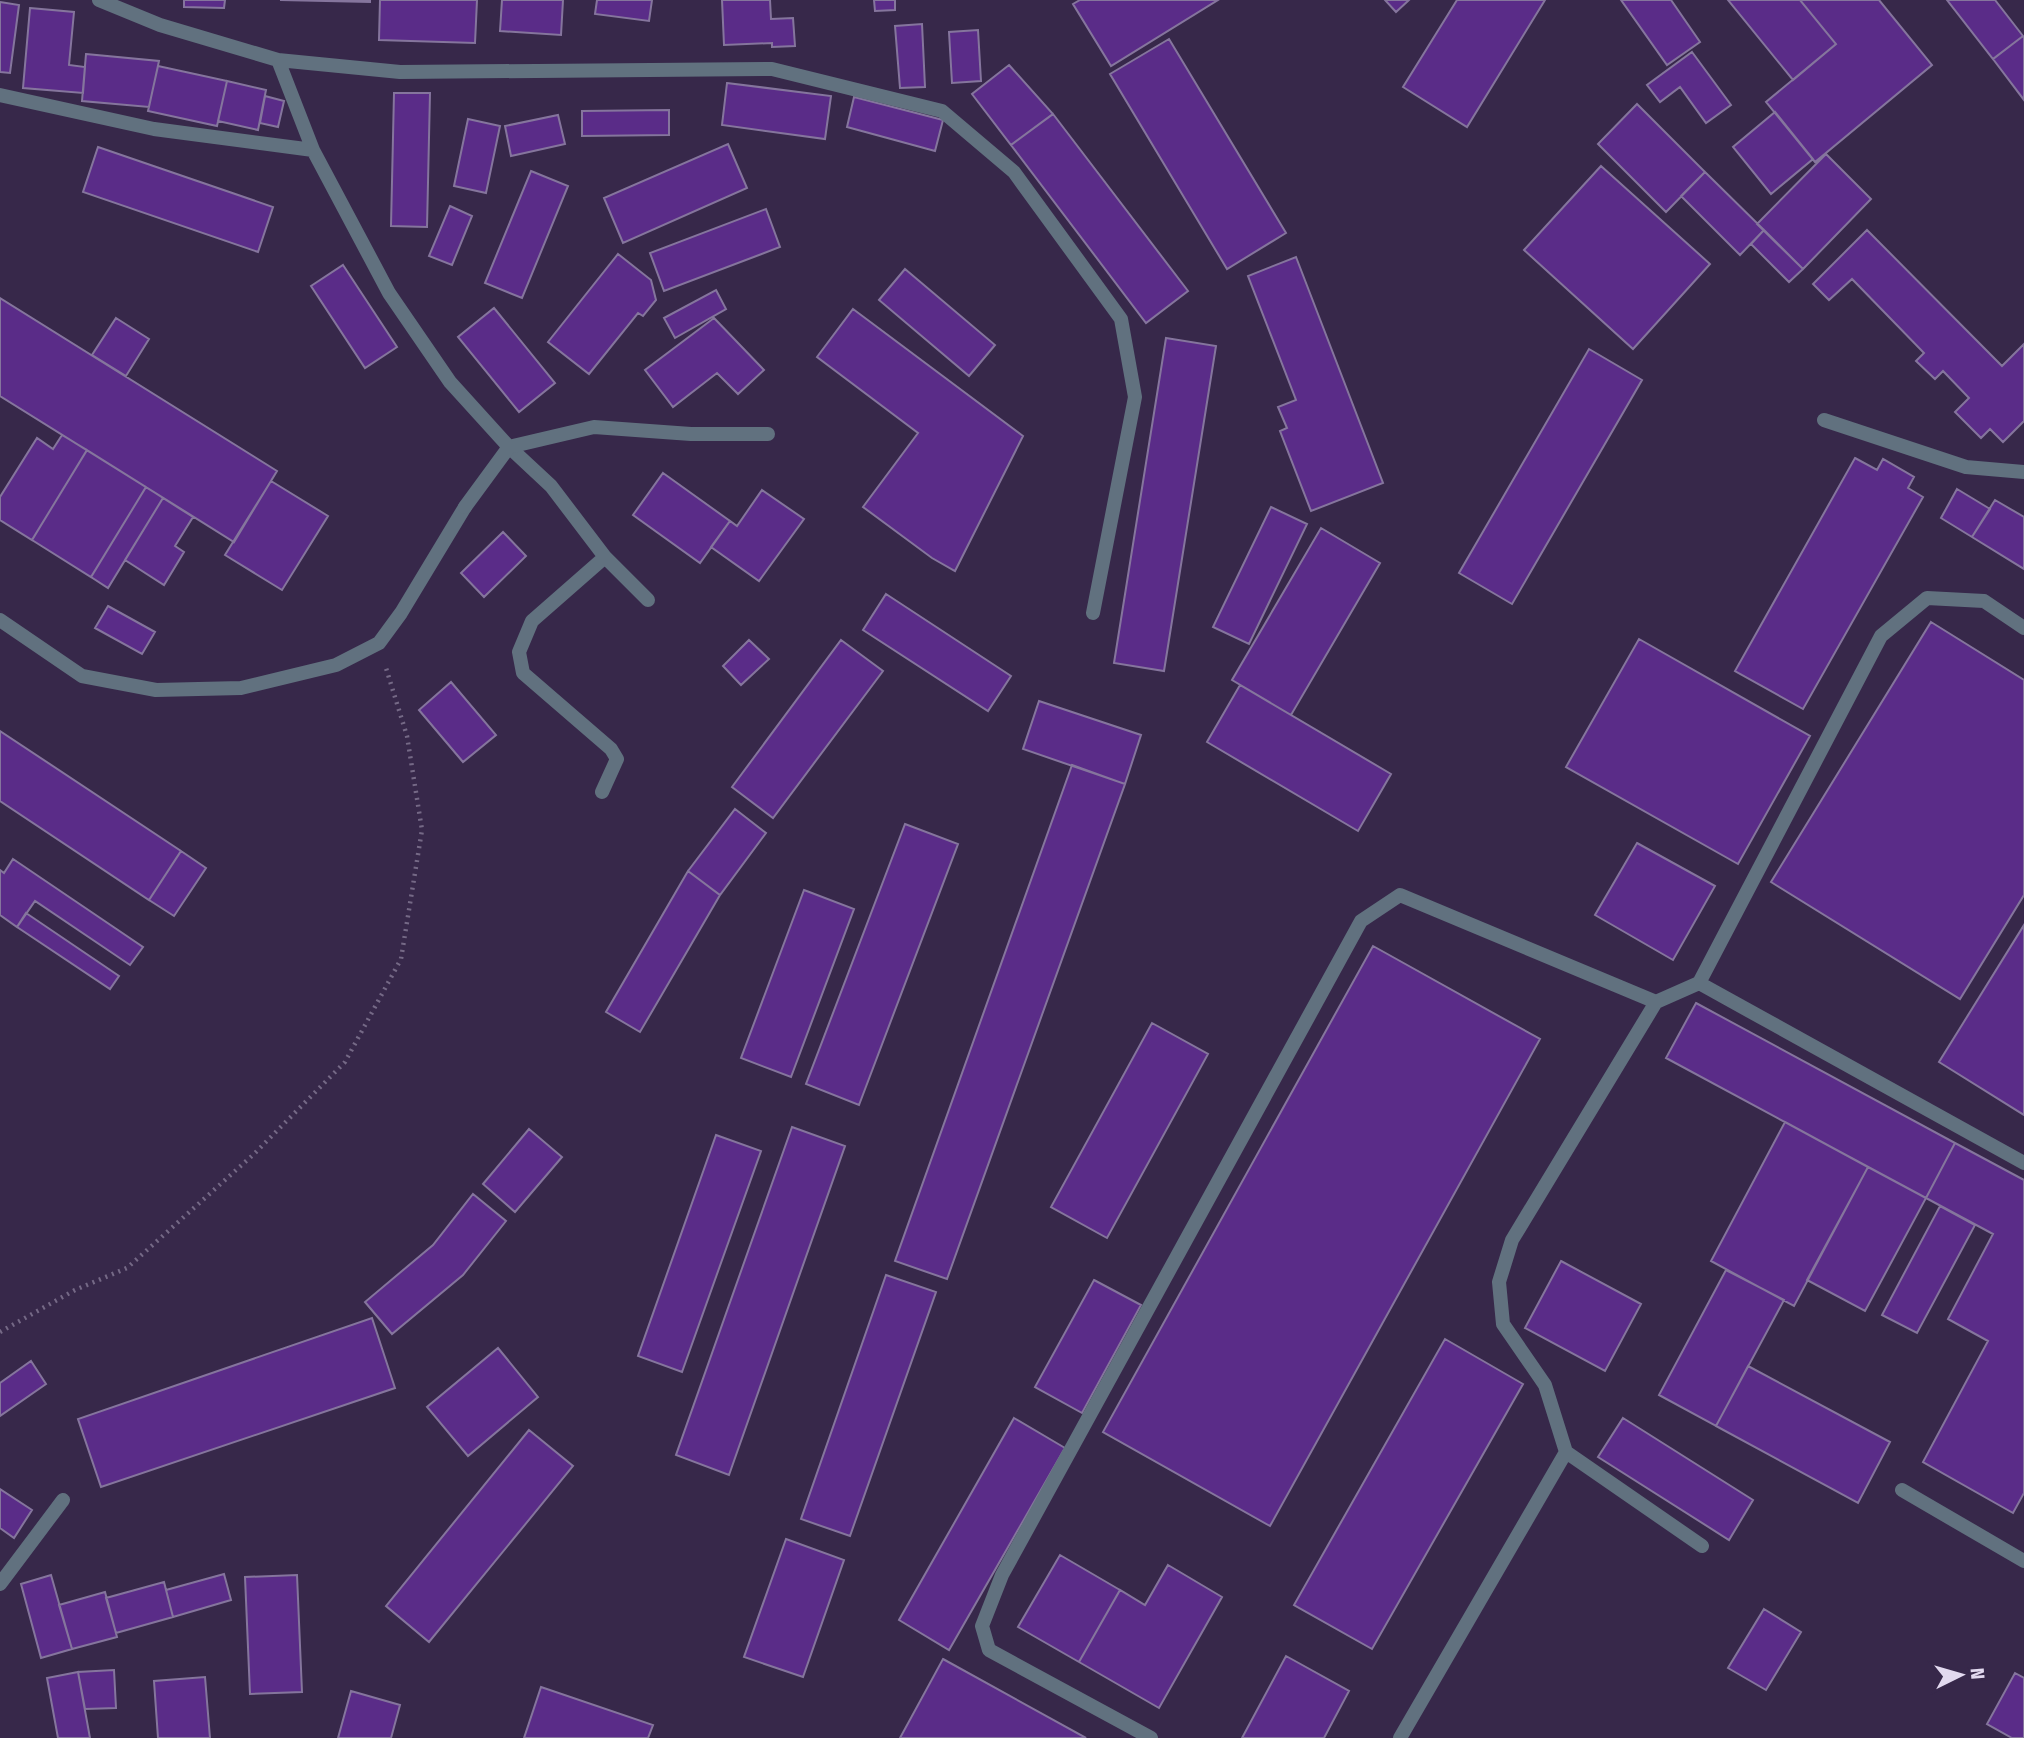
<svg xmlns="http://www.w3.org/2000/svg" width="2024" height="1738" font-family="'Fira Sans Condensed',sans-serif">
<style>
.building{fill:#5a2c88;stroke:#85759d;stroke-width:2}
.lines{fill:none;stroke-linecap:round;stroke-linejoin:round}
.path{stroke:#756986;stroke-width:4.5;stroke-dasharray:2 5;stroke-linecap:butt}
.lane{stroke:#61717f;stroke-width:14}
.street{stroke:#61717f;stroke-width:14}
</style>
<rect width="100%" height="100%" fill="#37284a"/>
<!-- building -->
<path class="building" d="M184,0H225L224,8L184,7Z
M280,0H370V2Z
M380,0H477L475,43L379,40Z
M502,0H563L561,35L500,31Z
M597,0H652L649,21L595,14Z
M722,0H770L771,19L793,18L795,46L772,47V43L724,45Z
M874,0H895V10L875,11Z
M1080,0H1218L1111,66L1073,4Z
M1385,0H1409L1396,12Z
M1457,0H1545L1467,127L1403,87Z
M1621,0H1671L1700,42L1667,65Z
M1728,0H1800L1836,44L1793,80Z
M1800,0H1879L1932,65L1815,162L1766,102L1836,44Z
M1947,0H1995L2023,36L1993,59Z
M0,2L19,5L10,73L0,72Z
M30,8L74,12L69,65L85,67L83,93L23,88Z
M922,24L925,87L900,88L895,26Z
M978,30L981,81L952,83L949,32Z
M2023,36L2024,37V100L1993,59Z
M1169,39L1286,233L1227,269L1110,74Z
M1692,52L1731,105L1706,123L1680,87L1660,102L1647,85Z
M86,54L159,61L149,107L82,101Z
M1009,65L1053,114L1011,145L972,94Z
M158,66L227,81L217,126L148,111Z
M227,81L266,90L258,130L218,121Z
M727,83L831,96L825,139L722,125Z
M394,93H430L427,227L391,226Z
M265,96L284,101L278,127L260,123Z
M854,97L943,120L935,151L847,127Z
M1637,104L1705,172L1666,212L1598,144Z
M669,110V135L582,136V111Z
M1775,112L1813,159L1771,194L1733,147Z
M1053,114L1188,291L1146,323L1011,145Z
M558,115L565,144L511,156L505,126Z
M468,119L500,126L486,193L454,186Z
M728,144L747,188L623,243L604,198Z
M98,147L273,207L258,252L83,192Z
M1826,154L1871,199L1803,269L1757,224Z
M1601,166L1710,264L1633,349L1524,250Z
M531,171L568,186L522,298L485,283Z
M1705,172L1764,230L1740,255L1681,196Z
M450,206L472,216L452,265L429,256Z
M766,209L780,247L664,291L650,253Z
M1764,230L1803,269L1789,282L1751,244Z
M1867,230L2002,366L2024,344V421L2003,442L1990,429L1981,438L1955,412L1969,398L1943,371L1935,379L1916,361L1924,353L1852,279L1829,300L1813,284Z
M618,254L651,280L656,300L643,316L638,313L589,374L548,342Z
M1296,257L1383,483L1311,511L1280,431L1287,428L1278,407L1296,400L1248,276Z
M343,265L397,347L365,368L311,286Z
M905,269L995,345L969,376L879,300Z
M716,290L726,309L675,338L664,318Z
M0,298L277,471L234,542L0,396Z
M494,308L555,383L519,412L458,337Z
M853,309L1023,436L955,571L932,558L863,507L918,433L817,357Z
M116,318L149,339L126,376L92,355Z
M714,318L764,370L738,394L717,373L673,407L645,370Z
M1166,338L1216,346L1164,671L1114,663Z
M1589,349L1642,380L1512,604L1459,573Z
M62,435L87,450L32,540L0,520V497L37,438L53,449Z
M87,450L146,487L91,577L32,540Z
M1855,458L1877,470L1883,459L1914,477L1908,488L1923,497L1803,709L1735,671Z
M663,473L730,521L700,563L633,515Z
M271,481L328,516L282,590L225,555Z
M146,487L163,498L108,588L91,577Z
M1957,489L1990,509L1972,537L1941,518Z
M762,490L804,519L759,581L711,547L730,521L737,526Z
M163,498L193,517L175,546L184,552L164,585L125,560Z
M1995,500L2024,517V569L1972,537Z
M1271,507L1307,524L1249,644L1213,627Z
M1321,528L1380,563L1291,715L1232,680Z
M503,532L526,556L484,597L461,573Z
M886,594L1011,676L988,711L863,630Z
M108,606L155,632L142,654L95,628Z
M1931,622L2024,680V895L1960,999L1771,882Z
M1639,639L1810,736L1738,864L1566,767Z
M749,640L769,659L741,685L723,666Z
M841,640L883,671L773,818L732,787Z
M451,682L496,735L463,762L419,710Z
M1240,685L1391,774L1358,831L1207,742Z
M1039,701L1141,735L1125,784L1023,749Z
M0,731L181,851L149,900L0,801Z
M1072,765L1125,784L947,1279L895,1261Z
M735,809L766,833L720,895L688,871Z
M905,824L958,844L859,1105L806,1084Z
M1637,843L1715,886L1673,960L1595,915Z
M181,851L206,868L174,916L149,900Z
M13,859L143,947L130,965L35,901L17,927L0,915V870L4,873Z
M688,871L720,895L640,1032L606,1012Z
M804,890L854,909L791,1077L741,1058Z
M26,913L119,976L110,989L17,927Z
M2024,925V1115L1939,1062Z
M1373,946L1540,1039L1270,1526L1103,1432Z
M1696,1003L1955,1143L1926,1198L1666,1058Z
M1152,1023L1208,1054L1107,1238L1051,1207Z
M1785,1122L1868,1167L1794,1306L1711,1261Z
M792,1127L845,1146L729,1475L676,1455Z
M529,1129L562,1157L515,1212L483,1184Z
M716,1135L761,1151L682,1372L638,1356Z
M1955,1143L2024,1180V1493L2013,1513L1923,1462L1988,1341L1948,1319L1993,1234L1926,1198Z
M1868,1167L1926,1198L1865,1311L1807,1280Z
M473,1194L506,1221L463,1275L392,1334L365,1302L433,1245Z
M1940,1206L1975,1225L1917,1333L1882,1315Z
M1561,1261L1641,1304L1605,1371L1525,1328Z
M1726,1270L1784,1300L1716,1426L1659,1395Z
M886,1275L936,1292L850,1536L801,1519Z
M1094,1280L1141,1305L1082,1413L1035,1387Z
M372,1318L395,1388L101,1487L78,1419Z
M1445,1339L1523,1384L1372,1649L1294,1605Z
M498,1348L538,1397L468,1456L427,1407Z
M31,1361L46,1384L0,1416V1383Z
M1748,1366L1890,1442L1858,1503L1716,1426Z
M1014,1418L1065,1448L949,1650L899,1620Z
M1623,1418L1753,1500L1729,1540L1598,1457Z
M529,1430L573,1466L429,1642L386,1606Z
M0,1489L32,1510L14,1538L0,1528Z
M786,1539L844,1560L803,1677L744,1657Z
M1060,1555L1120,1590L1079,1662L1018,1627Z
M1168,1565L1222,1597L1159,1708L1079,1662L1120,1590L1145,1605Z
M224,1574L231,1600L173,1617L166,1590Z
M51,1575L72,1649L41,1658L21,1584Z
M297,1575L302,1692L250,1694L245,1577Z
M164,1582L173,1617L116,1633L106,1598Z
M105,1592L117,1637L72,1649L59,1605Z
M1764,1609L1801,1632L1766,1690L1728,1668Z
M1286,1656L1349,1691L1324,1738H1242Z
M943,1659L1086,1738H900Z
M114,1670L116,1708L85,1709L78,1672Z
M78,1672L90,1738H58L47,1678Z
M2015,1673L2024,1678V1738H2012L1987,1724Z
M205,1677L210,1738H158L154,1681Z
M541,1687L653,1725L648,1738H524Z
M351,1691L400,1705L391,1738H338Z"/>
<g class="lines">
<!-- path -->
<path class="path" d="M0,1332L75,1290L127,1268L254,1154L345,1062L401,959L422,830L407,736L386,668"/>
<!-- lane -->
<path class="lane" d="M1824,420L1966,467L2024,472
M509,447L551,486L605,557L648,600
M0,620L82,676L156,690L241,688L336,665L379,643L401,613L465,507
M602,792L617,759L611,749L523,673L519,652L532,621L605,557
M1699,983L2024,1163
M1902,1490L2024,1561
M1702,1546L1566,1452L1545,1385L1503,1324L1499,1282L1512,1240L1656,1002L1699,983L1881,636L1927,598L1984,601L2024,628
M1151,1738L989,1650L982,1626L1002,1575L1361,921L1400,895L1656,1002
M1400,1738L1566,1452"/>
<!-- street -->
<path class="street" d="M99,0L160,25L278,60L400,72L772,69L942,111L1014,172L1121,319L1135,397L1093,613
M278,60L313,150L389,293L450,382L509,447L465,507
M0,95L154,129L313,150
M509,447L594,427L691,434H768
M0,1584L63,1500"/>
</g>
<!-- north arrow -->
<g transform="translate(1961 1675) rotate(85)" stroke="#37284a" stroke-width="5" paint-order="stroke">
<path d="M0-5L12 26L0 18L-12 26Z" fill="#e2d9ef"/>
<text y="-10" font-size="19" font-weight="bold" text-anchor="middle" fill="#e2d9ef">N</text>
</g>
</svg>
